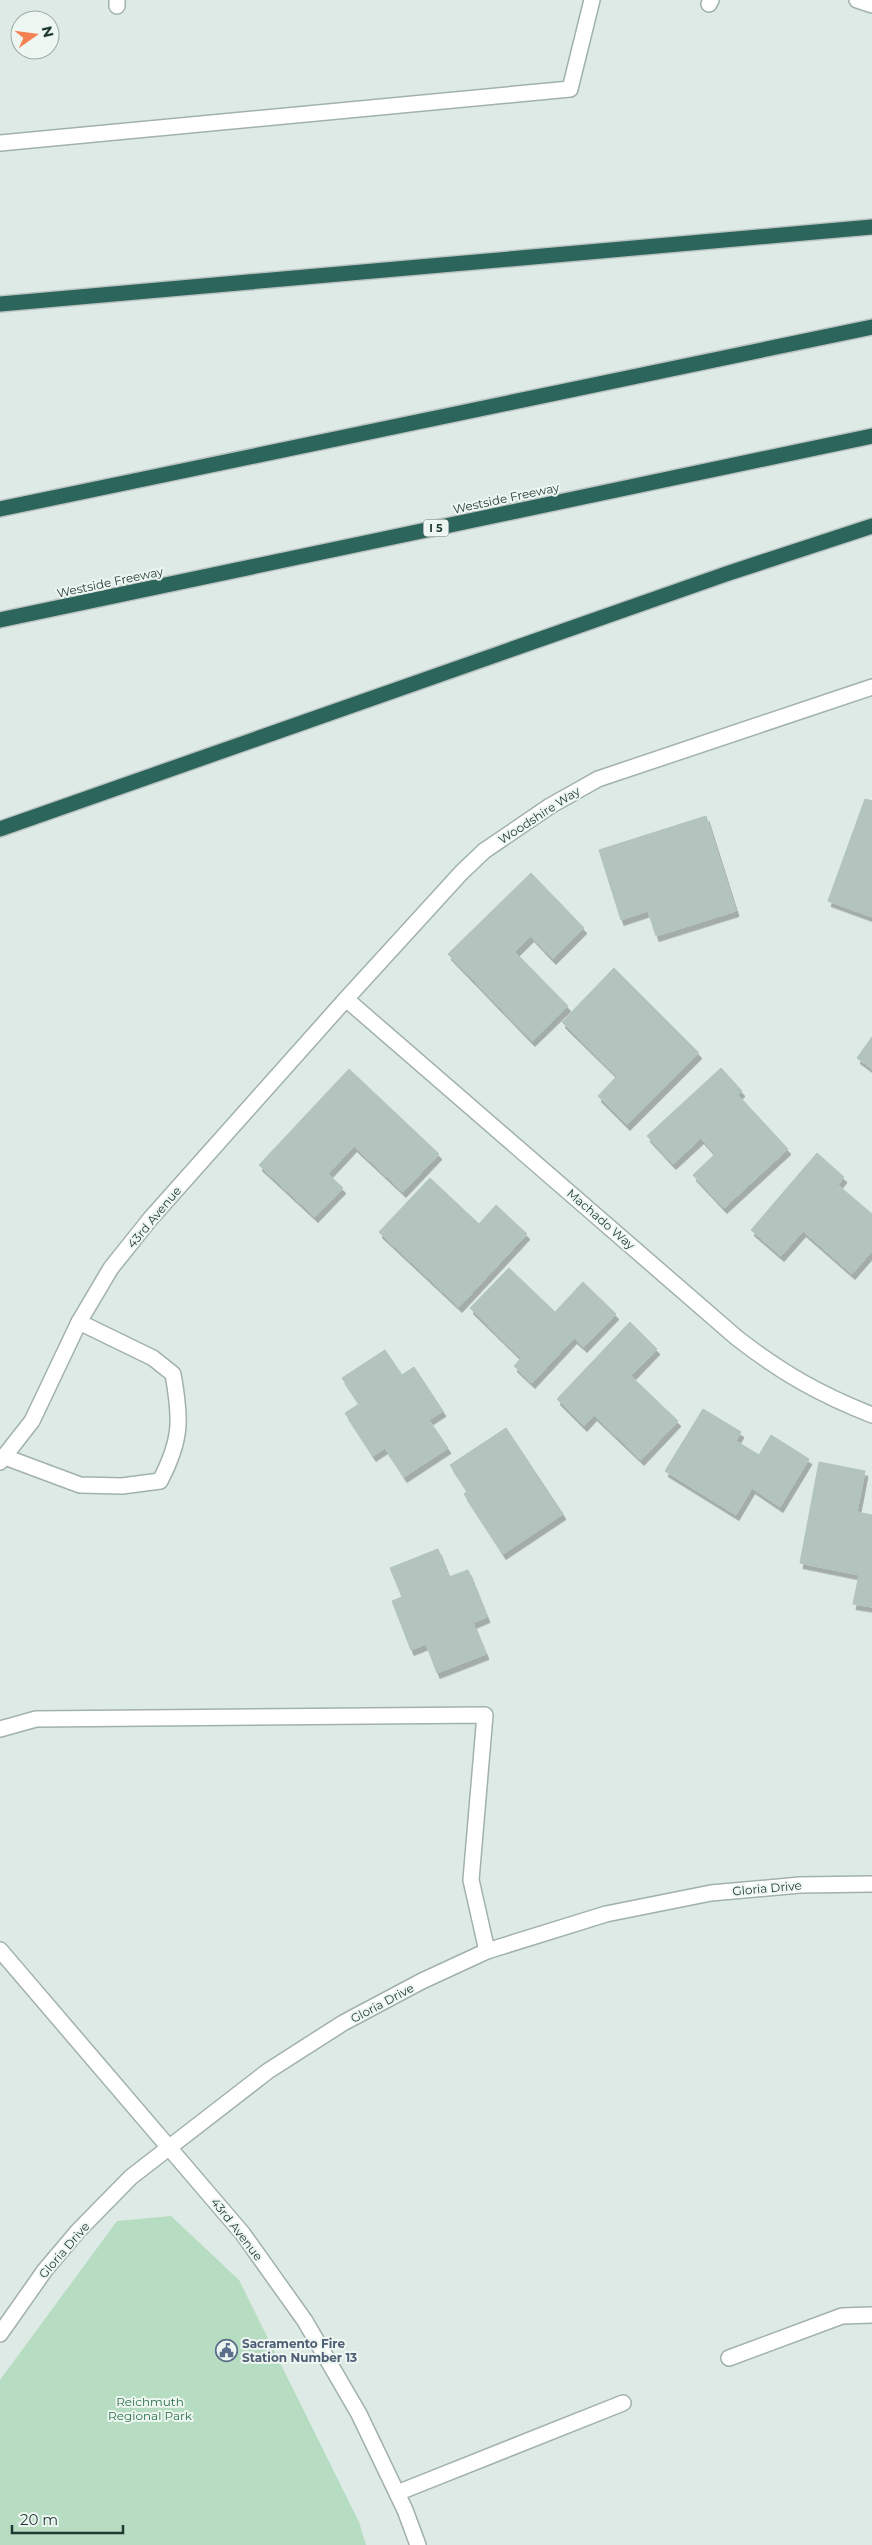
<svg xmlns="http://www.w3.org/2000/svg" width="872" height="2545" font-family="Montserrat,sans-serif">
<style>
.green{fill:#b6dcc2}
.building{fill:#b3c4be;stroke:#b0c3bc;filter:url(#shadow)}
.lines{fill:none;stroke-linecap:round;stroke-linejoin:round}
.service-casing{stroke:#a1b1ac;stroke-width:18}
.minor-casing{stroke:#a1b1ac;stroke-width:18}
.tertiary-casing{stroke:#a1b1ac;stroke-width:18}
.motorway-casing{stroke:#bcc4c2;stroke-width:18}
.service{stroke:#fff;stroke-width:15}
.minor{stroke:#fff;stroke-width:15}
.tertiary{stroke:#fff;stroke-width:15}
.motorway{stroke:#2b655c;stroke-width:15}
.labels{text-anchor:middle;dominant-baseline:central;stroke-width:4;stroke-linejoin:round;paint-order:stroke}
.shield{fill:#eef6f2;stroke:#5d726c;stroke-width:1}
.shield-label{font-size:11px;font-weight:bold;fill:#1f3933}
.street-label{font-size:12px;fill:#1f3933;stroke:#eef6f2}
.service-label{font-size:12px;font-weight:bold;fill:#4e5e75;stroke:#eef6f2;text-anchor:start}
.park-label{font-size:12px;fill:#297048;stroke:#eef6f2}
</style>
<defs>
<filter id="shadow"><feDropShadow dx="3" dy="5.5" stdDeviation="0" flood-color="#0004"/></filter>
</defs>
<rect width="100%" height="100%" fill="#deeae5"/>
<!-- green -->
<path class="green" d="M171,2216L239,2280L359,2522L366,2545H0V2380L117,2221Z"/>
<!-- building -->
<path class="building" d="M865,799L872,801V917L828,901Z
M706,816L736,911L656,936L648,911L621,920L599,850Z
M531,873L584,928L553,959L531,936L515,952L568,1006L532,1041L448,954Z
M614,968L699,1053L627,1125L598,1096L617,1076L562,1022Z
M872,1037V1069L857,1058Z
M721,1068L742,1091L738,1095L788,1149L724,1208L693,1175L715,1154L701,1138L673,1164L647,1136Z
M349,1069L439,1154L403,1192L354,1146L328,1174L343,1188L315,1217L259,1165Z
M817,1153L844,1177L838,1185L872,1214V1251L852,1274L803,1231L781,1256L751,1230Z
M430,1178L479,1224L496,1205L527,1234L459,1307L379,1232Z
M509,1268L555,1312L583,1282L616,1314L584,1347L574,1338L532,1383L514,1366L521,1358L470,1308Z
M630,1322L657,1349L631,1376L678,1421L641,1460L594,1415L584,1426L557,1399Z
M385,1350L402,1375L414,1367L443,1411L429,1420L448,1448L404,1477L385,1448L373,1456L345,1413L359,1404L342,1378Z
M703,1409L741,1432L736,1441L759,1455L771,1435L809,1459L780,1507L752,1488L736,1515L665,1471Z
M506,1428L563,1514L503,1554L464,1494L467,1491L450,1465Z
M819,1462L865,1471L857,1512L872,1515V1607L853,1604L859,1575L800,1563Z
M438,1549L449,1577L468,1570L487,1617L473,1623L486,1654L437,1673L426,1644L411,1650L392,1601L402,1597L390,1568Z"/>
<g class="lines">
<defs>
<path id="service" d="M117,0V6
M857,0L872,5
M709,4L711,0
M0,143L570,89L592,0
M5,1457L80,1485L122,1486L160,1481C182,1439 181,1419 173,1374L153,1358L79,1322
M0,1729L36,1719L485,1715L471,1880L487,1951
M729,2358L842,2316L872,2315
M397,2493L623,2403"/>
<path id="minor" d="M346,999L737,1338C782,1373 819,1394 872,1415
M0,1462L32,1421L79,1322L111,1268L151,1218L346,999L461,873L484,851L550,806L598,779L872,687"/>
<path id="tertiary" d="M0,1950L243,2234L305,2321L359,2414L405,2510L418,2545
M0,2334L45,2270L78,2231L131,2177L268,2071L343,2023L422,1981L487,1951L606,1914L711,1893L800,1885L872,1884"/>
<path id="motorway" d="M0,304L872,227
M0,509L872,327
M0,620L872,436
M0,829L726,574L872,526"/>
</defs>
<!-- service casing -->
<use href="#service" class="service-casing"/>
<!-- minor casing -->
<use href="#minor" class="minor-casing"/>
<!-- tertiary casing -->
<use href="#tertiary" class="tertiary-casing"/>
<!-- motorway casing -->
<use href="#motorway" class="motorway-casing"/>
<!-- service -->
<use href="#service" class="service"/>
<!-- minor -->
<use href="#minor" class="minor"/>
<!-- tertiary -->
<use href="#tertiary" class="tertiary"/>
<!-- motorway -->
<use href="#motorway" class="motorway"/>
</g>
<!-- icons -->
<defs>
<symbol id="civic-ring" viewBox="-11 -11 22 22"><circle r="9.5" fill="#eef6f2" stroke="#5c6f8a" stroke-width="1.5"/><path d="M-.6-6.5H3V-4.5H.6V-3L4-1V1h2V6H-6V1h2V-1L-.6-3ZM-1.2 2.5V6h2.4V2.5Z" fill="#5c6f8a"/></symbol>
</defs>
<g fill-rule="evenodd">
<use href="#civic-ring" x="214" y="2338" width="25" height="25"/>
</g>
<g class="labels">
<!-- shield labels -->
<rect class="shield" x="423.5" y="519.5" width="25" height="17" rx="4"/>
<g class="shield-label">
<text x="436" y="528">I 5</text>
</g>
<!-- street labels -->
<g class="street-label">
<text transform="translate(506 498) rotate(-12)">Westside Freeway</text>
<text transform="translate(110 582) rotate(-12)">Westside Freeway</text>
<text transform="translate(539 815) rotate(-33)">Woodshire Way</text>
<text transform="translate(154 1217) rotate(-50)">43rd Avenue</text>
<text transform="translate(601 1219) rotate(41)">Machado Way</text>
<text transform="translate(767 1888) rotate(-5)">Gloria Drive</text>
<text transform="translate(382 2003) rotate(-28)">Gloria Drive</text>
<text transform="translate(237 2229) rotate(52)">43rd Avenue</text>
<text transform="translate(64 2250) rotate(-49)">Gloria Drive</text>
</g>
<!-- service labels -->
<g class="service-label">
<text x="242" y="2343">Sacramento Fire<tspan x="242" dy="14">Station Number 13</tspan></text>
</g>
<!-- park labels -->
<g class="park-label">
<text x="150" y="2401">Reichmuth<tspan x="150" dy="14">Regional Park</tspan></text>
</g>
</g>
<!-- north arrow -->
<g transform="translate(35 35) rotate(76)"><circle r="24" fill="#eef6f2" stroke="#9baaa6"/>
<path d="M0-4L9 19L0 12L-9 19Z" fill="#f38152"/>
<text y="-8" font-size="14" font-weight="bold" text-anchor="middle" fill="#1f3933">N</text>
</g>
<!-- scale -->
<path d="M12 2525v8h111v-8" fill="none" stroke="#1f3933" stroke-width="2.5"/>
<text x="20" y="2525" font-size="15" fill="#1f3933" stroke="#eef6f2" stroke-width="4" paint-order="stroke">20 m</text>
</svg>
